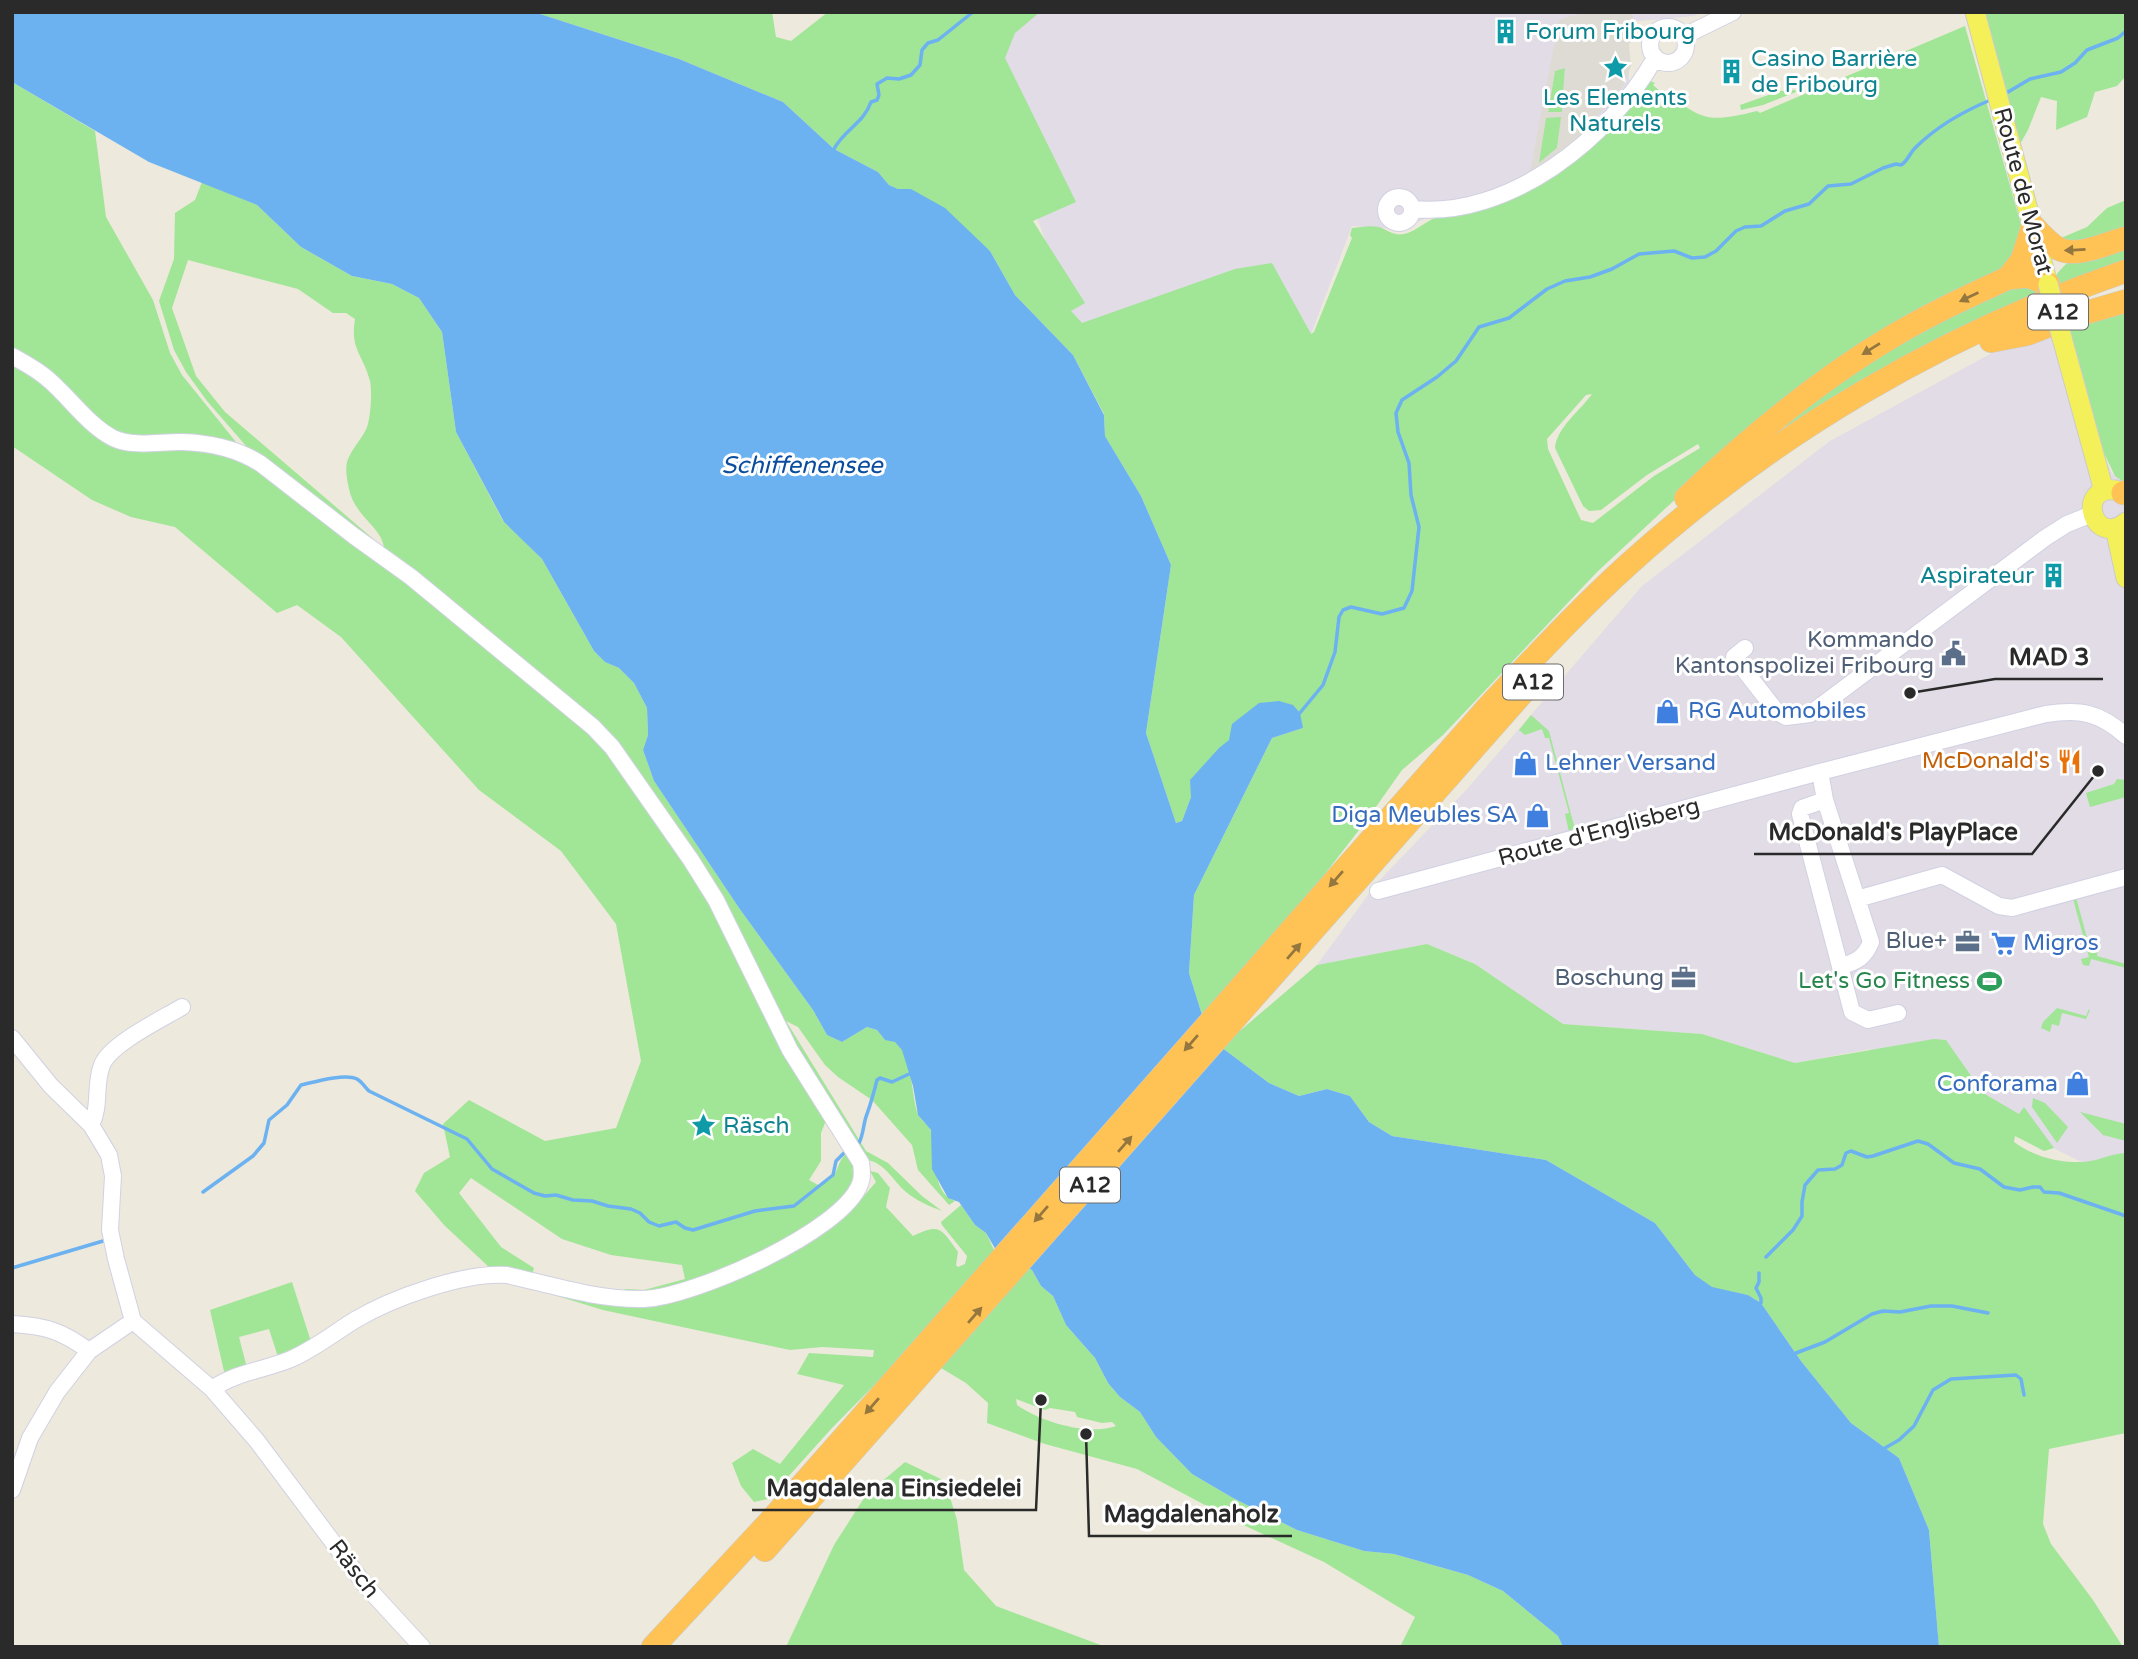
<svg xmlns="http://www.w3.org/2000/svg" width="2138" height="1659" font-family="'Varela Round',sans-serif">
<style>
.industrial{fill:#e1dce5}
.green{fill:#a1e597;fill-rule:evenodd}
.plaza{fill:#dddbd3;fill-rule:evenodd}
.water{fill:#6cb2f1}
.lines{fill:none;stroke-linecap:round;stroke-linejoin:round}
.stream{stroke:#6cb2f1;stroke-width:3.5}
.minor-casing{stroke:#d1d1e3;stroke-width:18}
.major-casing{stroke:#ccc;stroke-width:21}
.highway-casing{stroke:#ccc;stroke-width:24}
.minor{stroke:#fff;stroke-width:16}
.major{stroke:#f4f05a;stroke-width:19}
.highway{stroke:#ffc254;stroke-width:23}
.major-bridge-casing{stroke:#ccc;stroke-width:21;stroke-linecap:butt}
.major-bridge{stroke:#f4f05a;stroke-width:19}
.oneway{fill:#94763f}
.labels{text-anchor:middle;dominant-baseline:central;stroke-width:6;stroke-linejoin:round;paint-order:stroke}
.shield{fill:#fff;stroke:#6a6a6a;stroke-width:2}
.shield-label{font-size:21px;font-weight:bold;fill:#2a2a2a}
.culture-label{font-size:23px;fill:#0d838f;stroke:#fff;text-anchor:start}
.street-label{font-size:23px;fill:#2a2a2a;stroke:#fff}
.service-label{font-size:23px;fill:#4e5e75;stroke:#fff;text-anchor:end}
.shop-label{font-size:23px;fill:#366cbe;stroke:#fff;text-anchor:start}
.food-label{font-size:23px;fill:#c56008;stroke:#fff;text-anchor:end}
.leisure-label{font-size:23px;fill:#27864d;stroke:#fff;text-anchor:end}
.water-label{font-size:24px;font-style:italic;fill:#0a4c9e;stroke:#fff}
.leader{fill:none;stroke:#2a2a2a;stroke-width:2.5}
.callout-dot{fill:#2a2a2a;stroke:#fff;stroke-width:2.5}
.callout-label{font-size:24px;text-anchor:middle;font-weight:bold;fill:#2a2a2a;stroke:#fff;stroke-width:6;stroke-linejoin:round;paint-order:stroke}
</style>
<rect width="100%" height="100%" fill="#ede9dc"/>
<!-- industrial -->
<path class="industrial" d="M1000,12H1702L1694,16L1629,22V88L1591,135L1527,181L1398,229L1352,226L1311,334L1076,328L983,63Z
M2040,292L2111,472L2126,485V1153L2084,1163L2043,1143L1870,1049L1795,1063L1702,1034L1563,1024L1475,964L1427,944L1317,965L1376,884L1468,788L1642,586L1830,441L2016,340Z"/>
<!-- green -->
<path class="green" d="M534,12H772L776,37L791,41L828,12H1040L1015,33L1005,58L1076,202L1033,221L1085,303L1071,311L1082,323L1235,269L1272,263L1311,334L1314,332L1352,238L1350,235L1352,228C1361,227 1370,225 1379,227C1388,230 1393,236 1404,234C1416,232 1427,219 1441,216C1452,214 1463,214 1473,211C1527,200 1589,156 1624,115C1633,104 1641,92 1650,81L1655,83L1653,85L1661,92L1664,90C1702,121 1708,123 1757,111L1760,113L1965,26L2040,292L1710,467L1597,572L1443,735L1402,770L1366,821L1297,910L1203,1018L1189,973L1194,895L1272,738L1303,728L1229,740L1191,797L1182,821L1176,823L1146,733L1171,565L1141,496L1105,436L1104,414L1073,355L1015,295L990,251L911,189H898L889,185L878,172L834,149L783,102L679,59ZM1592,394C1580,411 1557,427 1555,448L1583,506L1589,511L1601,510L1647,475L1698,444L1700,448L1654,476L1593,523L1581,520L1548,449L1547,439L1586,395Z
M1982,12H2126V76L2117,86L2095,92L2087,117L2056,130L2057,101L2041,97L2028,130L2020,144Z
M1565,68L1562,112H1548L1555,70Z
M12,82L95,131L106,217L153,300L170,353L182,375L240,447L261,469L374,557L608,748L687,862L827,1118L821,1133V1161L809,1180L818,1185C842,1179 833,1164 848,1152L857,1175L849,1194L804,1233L690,1284L624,1294L625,1289L644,1290L685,1279L682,1265L611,1255L562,1239L471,1178L459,1193L501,1247L534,1268L531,1278L490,1268L444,1225L415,1191L424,1173L450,1157L443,1124L469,1100L545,1141L616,1128L641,1061L616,924L561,851L479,790L341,637L297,605L277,613L175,527L131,517L92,500L12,446Z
M1795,90L1796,92L1763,105L1741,110L1740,105L1780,91Z
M1546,117H1562L1557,148L1538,164Z
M202,182L257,205L301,247L352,276L392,284L419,298L442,332L456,432L503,521L542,559L594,651L605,662L619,668L634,683L647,708L648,735L643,750L654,781L739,908L813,1010L827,1035L842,1042L867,1027L877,1030L885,1040C888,1040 892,1040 895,1042C913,1052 911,1098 918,1114C921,1121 929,1125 931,1131C938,1152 929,1191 955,1201L949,1205L918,1170L912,1145L872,1100L838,1077L825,1065L798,1027L786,1021L866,1151L888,1163L922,1196L942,1211C929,1206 917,1201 906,1192C893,1181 886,1164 868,1160L796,1052L729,917L616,745L384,548C382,527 355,517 349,489C347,479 344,466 349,457C355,443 367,435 369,419C371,408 372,391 370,381C363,354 350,350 355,319L346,313H333L298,289L188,260L172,308L196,376L225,412L378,543L376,545L253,454L207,401L186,372L174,350L159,301L174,259L175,213L195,200Z
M2126,200V233L2077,248L2047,244L2087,227L2107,208Z
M2126,241V261L2057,286L2054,278C2075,249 2093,250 2126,241Z
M2126,308V484L2115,476L2103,451L2068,325Z
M1531,715L1549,731L1576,833L1569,832L1565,814L1569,813L1549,738H1545L1542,729L1525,735L1519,730Z
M2117,779L2126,780V797L2090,807L2086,793L2114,784Z
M2076,897L2090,949L2098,947L2097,956L2126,964V968L2091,959L2089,966L2083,965L2081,959L2089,957L2073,899Z
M1427,944L1475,964L1563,1024L1702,1034L1795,1063L1934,1039L1946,1040L1983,1093L2019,1114L2024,1107L2054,1148L2044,1151L2015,1136L2014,1142C2033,1156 2058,1163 2082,1162C2097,1162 2111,1153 2126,1153V1433L2049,1449L2043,1524L2051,1544L2093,1600L2123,1647H1939L1929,1530L1899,1458L1851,1423L1801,1361L1761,1303L1748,1295L1712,1288L1695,1275L1655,1223L1546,1160L1392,1136L1369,1122L1350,1096L1327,1089L1299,1096L1269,1083L1221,1047L1317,965Z
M2057,1008L2086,1016L2089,1009L2090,1010L2086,1019L2062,1013L2059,1026L2052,1024L2050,1032L2041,1028L2043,1022Z
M2033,1098L2045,1103L2068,1127L2057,1143L2032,1107Z
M2080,1112L2126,1124V1141L2103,1135Z
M870,1171L878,1173L890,1188L886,1207L913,1236C940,1223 941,1228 958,1252L956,1265L958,1267L965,1264L967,1256L942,1225L941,1222L961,1205L975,1225L986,1233L994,1250L1032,1270L1041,1286L1053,1296L1066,1325L1095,1358L1108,1383L1120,1397L1140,1412L1156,1437L1192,1474L1233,1498L1297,1530L1364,1551L1394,1554L1468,1575L1503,1591L1558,1636L1563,1647H1400L1415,1617L1324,1562L1239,1523L1137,1469L1045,1444L987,1423L988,1403L966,1383L941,1368L954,1353L904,1355L832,1428L768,1499L754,1502L741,1486L732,1463L753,1449L780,1464L844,1385L797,1374L809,1353L873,1357L874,1350L822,1347L790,1350L603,1310L518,1284L594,1299L695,1289L857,1204L876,1182ZM1016,1399L1045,1410L1050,1408L1075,1412L1077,1417L1102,1423L1112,1422L1116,1426C1088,1436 1041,1422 1017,1405Z
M292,1282L313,1348L280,1363L269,1329L239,1337L248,1372L226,1380L210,1310Z
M905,1462L945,1481L957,1520L964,1570L996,1606L1106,1647H786L834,1545L866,1495Z"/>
<!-- plaza -->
<path class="plaza" d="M1586,12H1631L1634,21L1631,29L1633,35L1629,45L1631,66L1624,84L1615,97L1595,118L1597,121L1532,175L1530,172L1559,20ZM1565,68L1562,112H1548L1555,71ZM1561,117L1557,148L1539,163L1546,118Z"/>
<!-- water -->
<path class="water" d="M12,12H534L679,59L783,102L834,149L878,172L889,185L898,189H911L945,208L990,251L1015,295L1073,355L1104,415L1105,436L1141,496L1171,565L1146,733L1176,823L1182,821L1191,797L1190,780L1219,748L1229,740L1232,724L1259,703L1279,701L1293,705L1300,713L1303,728L1272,738L1194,895L1189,973L1203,1018L1221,1047L1269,1083L1299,1096L1327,1089L1350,1096L1369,1122L1392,1136L1546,1160L1655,1223L1695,1275L1712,1287L1748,1295L1761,1303L1801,1361L1851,1423L1899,1458L1929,1530L1939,1647H1563L1558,1636L1503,1591L1468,1575L1394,1554L1364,1551L1297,1530L1233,1498L1192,1474L1156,1437L1140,1412L1120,1397L1108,1383L1095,1358L1066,1325L1053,1296L1041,1286L1032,1270L1019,1263L1000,1257L986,1233L975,1225L959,1202L948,1198L932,1169L931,1130L918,1115L913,1086L902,1050L895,1042L885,1040L877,1030L867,1027L842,1042L827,1035L813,1010L739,908L654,781L643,750L648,735L647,708L634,683L619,668L605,662L594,651L542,559L504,522L456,432L442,332L419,298L392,284L352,276L301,247L257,205L149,162L12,82Z"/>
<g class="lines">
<!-- stream -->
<path class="stream" d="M2003,95L2030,79L2061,72L2075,63L2087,50L2118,38L2126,31
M834,149C844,130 864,123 871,102L877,100L879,95L877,84L887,78L899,79L911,75L920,65L922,50L928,43L938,40L973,12
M1299,714L1323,685L1335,652L1339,617L1343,610L1351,607L1382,614L1404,608L1412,591L1419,527L1411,495L1409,463L1398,432L1396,413L1402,400L1437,377L1456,361L1479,327L1509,318L1547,289L1565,281L1590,277L1612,269L1639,254L1674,251L1692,258L1705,257L1716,251L1736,231L1745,227L1761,226L1785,211L1809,204L1828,186L1851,184L1883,168L1896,164L1901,165C1908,161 1909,154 1915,148C1936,127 1966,110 1993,99
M859,1143C864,1133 863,1124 867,1114C871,1103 874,1092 877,1080L880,1078L892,1082L909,1074
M203,1192L253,1156L264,1143L269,1120L287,1105L301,1085C314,1082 345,1073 357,1079C362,1082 365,1087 369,1091L467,1139L492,1169L534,1193L545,1196L556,1195L573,1200L592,1201L608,1206L631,1209L640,1213L649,1222L659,1226L676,1222L685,1228L693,1230L755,1211L794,1206L833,1175L836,1161L844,1153
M1766,1257L1793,1230L1802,1216V1202L1805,1185L1818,1170L1835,1169L1842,1165L1846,1153L1851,1151L1867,1157L1873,1156L1918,1141L1928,1144L1954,1163L1980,1169L2004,1187L2020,1190L2033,1187H2040L2044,1192L2059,1193L2126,1216
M12,1268L103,1241
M1759,1273V1282L1756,1288L1761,1298V1303
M1796,1353L1825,1342L1872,1314L1883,1311L1900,1312L1931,1306H1952L1988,1313
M1885,1448L1899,1440L1914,1426L1933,1390L1951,1379L2016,1375L2021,1379L2024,1395"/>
<defs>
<path id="minor" d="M1650 45a18 18 0 1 1 36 0a18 18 0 1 1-36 0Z
M1684,36L1733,12
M1386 210a13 13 0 1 1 26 0a13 13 0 1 1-26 0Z
M1412,209C1509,219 1610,138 1655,58
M12,356C25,363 38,370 49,380C70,398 88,425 113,438C134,448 162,441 183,442C211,443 238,449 261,464L354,536L411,577L593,727L612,747L691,860L716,900L790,1050L861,1163C862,1171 863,1177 860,1184C842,1232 693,1297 644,1299C598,1300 551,1285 507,1275C464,1272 392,1298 355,1320C334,1333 314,1349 291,1359C265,1370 236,1372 212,1389
M1745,648L1734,657L1777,712L1786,717L1810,714L2045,538L2067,524L2092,514
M1820,772L1825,800L1871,942C1865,957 1857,962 1841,966
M1825,800L1802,808L1800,814L1852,1012L1868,1020L1898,1013
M1378,891L1820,772L2046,714C2080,709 2099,712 2126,736
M1857,899L1942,875L1999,906L2012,908L2126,877
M12,1038L51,1086L91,1125L109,1155L113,1176L110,1230L116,1259L133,1321L212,1389L257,1441L365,1585L422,1647
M91,1125C101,1106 94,1085 102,1065C110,1044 162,1019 182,1007
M12,1324C46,1326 62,1331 89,1351
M12,1490L30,1438L57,1392L89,1351L133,1321"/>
<path id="major" d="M1975,12L2048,284
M2062,338L2104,491
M2116,490C2075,485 2093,549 2126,522
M2115,528L2126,578"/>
<path id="highway" d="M2008,278L2022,260L2033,226C2041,234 2049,244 2059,249C2077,258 2107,243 2126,238
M1991,341L2027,334L2071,317L2126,301
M2123,493L2126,492
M1686,498C1750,437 1817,381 1893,336C1930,314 1969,296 2008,278L2028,276L2048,284
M765,1550L1535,679
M653,1647L772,1519L1488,707C1534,658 1580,608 1630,563C1774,433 1943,334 2126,271"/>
</defs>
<!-- minor casing -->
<use href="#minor" class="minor-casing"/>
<!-- major casing -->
<use href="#major" class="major-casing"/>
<!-- highway casing -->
<use href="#highway" class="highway-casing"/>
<!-- minor -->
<use href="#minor" class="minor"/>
<!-- major -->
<use href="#major" class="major"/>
<!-- highway -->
<use href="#highway" class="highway"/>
<defs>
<path id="major-bridge" d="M2048,284L2062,338"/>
</defs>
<!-- major-bridge casing -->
<use href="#major-bridge" class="major-bridge-casing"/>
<!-- major-bridge -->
<use href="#major-bridge" class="major-bridge"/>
</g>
<!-- one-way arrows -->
<defs><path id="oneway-solid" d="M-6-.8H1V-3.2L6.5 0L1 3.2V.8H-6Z" transform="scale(1.75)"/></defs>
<g class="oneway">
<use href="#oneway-solid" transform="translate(2075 250) rotate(177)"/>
<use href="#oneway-solid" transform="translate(1969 297) rotate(154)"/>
<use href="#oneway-solid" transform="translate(1871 349) rotate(148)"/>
<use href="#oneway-solid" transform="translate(1336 879) rotate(131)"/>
<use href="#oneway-solid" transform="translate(1294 951) rotate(-49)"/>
<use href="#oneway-solid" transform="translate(1191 1043) rotate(131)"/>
<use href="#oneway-solid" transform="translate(1125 1144) rotate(-49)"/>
<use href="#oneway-solid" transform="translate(1041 1214) rotate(131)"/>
<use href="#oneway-solid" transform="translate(975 1315) rotate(-49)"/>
<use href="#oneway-solid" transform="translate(872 1406) rotate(131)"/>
</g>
<!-- icons -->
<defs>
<symbol id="building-bare" viewBox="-9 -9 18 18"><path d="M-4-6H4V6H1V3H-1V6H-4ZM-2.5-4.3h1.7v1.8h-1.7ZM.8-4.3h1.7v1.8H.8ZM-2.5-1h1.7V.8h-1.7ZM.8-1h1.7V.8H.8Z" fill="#0f9aa8" stroke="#fff" stroke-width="2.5" paint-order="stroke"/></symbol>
<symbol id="sight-bare" viewBox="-9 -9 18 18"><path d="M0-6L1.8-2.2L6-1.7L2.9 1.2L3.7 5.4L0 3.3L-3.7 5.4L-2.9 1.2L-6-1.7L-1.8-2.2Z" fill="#0f9aa8" stroke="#fff" stroke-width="2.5" paint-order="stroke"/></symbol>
<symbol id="civic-bare" viewBox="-9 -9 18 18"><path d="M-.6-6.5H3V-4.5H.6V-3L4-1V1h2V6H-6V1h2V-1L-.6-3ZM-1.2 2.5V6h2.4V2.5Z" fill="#5c6f8a" stroke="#fff" stroke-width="2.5" paint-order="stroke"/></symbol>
<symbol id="shop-bare" viewBox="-9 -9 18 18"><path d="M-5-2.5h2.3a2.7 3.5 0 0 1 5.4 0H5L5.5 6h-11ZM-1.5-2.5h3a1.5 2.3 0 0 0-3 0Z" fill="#3f7fe0" stroke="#fff" stroke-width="2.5" paint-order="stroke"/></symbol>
<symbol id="restaurant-bare" viewBox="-9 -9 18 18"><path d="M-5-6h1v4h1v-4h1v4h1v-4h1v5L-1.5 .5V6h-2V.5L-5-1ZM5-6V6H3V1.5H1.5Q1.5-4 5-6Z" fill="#e8710a" stroke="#fff" stroke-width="2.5" paint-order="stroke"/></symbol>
<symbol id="office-bare" viewBox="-9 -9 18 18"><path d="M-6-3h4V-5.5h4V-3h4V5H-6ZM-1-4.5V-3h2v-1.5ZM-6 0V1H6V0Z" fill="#5c6f8a" stroke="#fff" stroke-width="2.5" paint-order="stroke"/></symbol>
<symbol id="supermarket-bare" viewBox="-9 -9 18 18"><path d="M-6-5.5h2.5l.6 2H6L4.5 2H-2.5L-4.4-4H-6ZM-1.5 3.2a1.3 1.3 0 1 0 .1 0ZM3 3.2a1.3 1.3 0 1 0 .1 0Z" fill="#3f7fe0" stroke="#fff" stroke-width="2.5" paint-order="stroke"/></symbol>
<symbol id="stadium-bare" viewBox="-9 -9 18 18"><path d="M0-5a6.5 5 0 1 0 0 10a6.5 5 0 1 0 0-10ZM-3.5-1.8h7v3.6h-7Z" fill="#2e9e5b" stroke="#fff" stroke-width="2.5" paint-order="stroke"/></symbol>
</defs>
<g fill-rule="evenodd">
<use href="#building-bare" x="1488" y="14" width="35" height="35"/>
<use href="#sight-bare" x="1598" y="50" width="35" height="35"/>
<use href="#building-bare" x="1714" y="54" width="35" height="35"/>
<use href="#building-bare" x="2036" y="558" width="35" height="35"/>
<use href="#civic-bare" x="1936" y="636" width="35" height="35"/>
<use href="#shop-bare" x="1650" y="694" width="35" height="35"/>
<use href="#restaurant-bare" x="2052" y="744" width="35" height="35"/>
<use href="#shop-bare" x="1508" y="746" width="35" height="35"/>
<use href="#shop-bare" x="1520" y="798" width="35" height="35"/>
<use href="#office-bare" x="1950" y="924" width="35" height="35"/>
<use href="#supermarket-bare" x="1986" y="926" width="35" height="35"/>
<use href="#office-bare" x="1666" y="960" width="35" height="35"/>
<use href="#stadium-bare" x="1972" y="964" width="35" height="35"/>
<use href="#shop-bare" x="2060" y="1066" width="35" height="35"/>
<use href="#sight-bare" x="686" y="1108" width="35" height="35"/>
</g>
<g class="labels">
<!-- shield labels -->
<g class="shield">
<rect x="2028" y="294.5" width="60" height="35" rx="5"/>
<rect x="1503" y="664.5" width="60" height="35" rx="5"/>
<rect x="1060" y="1167.5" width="60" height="35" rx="5"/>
</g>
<g class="shield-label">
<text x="2058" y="312">A12</text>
<text x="1533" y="682">A12</text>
<text x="1090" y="1185">A12</text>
</g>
<!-- culture labels -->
<g class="culture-label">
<text x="1525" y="32">Forum Fribourg</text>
<text x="1751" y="59">Casino Barrière<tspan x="1751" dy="26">de Fribourg</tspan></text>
<text x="1615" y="98" text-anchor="middle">Les Elements<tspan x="1615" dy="26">Naturels</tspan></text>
<text x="2034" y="576" text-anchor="end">Aspirateur</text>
<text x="723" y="1126">Räsch</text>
</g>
<!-- street labels -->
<g class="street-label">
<text transform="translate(2023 191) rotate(75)">Route de Morat</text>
<text transform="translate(1599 832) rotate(-15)">Route d'Englisberg</text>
<text transform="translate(354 1569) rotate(52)">Räsch</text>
</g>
<!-- service labels -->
<g class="service-label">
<text x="1934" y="640">Kommando<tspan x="1934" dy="26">Kantonspolizei Fribourg</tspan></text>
<text x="1947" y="941">Blue+</text>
<text x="1664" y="978">Boschung</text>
</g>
<!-- shop labels -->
<g class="shop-label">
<text x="1688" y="711">RG Automobiles</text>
<text x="1545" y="763">Lehner Versand</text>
<text x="1518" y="815" text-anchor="end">Diga Meubles SA</text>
<text x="2023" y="943">Migros</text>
<text x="2058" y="1084" text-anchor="end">Conforama</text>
</g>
<!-- food labels -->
<g class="food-label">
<text x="2050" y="761">McDonald's</text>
</g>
<!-- leisure labels -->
<g class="leisure-label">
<text x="1970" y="981">Let's Go Fitness</text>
</g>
<!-- water labels -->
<g class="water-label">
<text x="802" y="465">Schiffenensee</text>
</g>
</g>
<!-- callouts -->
<path class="leader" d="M1910 693L1995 679H2103M2098 771L2032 854H1754M1041 1400L1036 1510H752M1086 1434L1089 1536H1292"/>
<g class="callout-dot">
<circle cx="1910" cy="693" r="7"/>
<circle cx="2098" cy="771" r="7"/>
<circle cx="1041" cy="1400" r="7"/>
<circle cx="1086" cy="1434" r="7"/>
</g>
<g class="callout-label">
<text x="2049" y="665">MAD 3</text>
<text x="1893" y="840">McDonald's PlayPlace</text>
<text x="894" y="1496">Magdalena Einsiedelei</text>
<text x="1191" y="1522">Magdalenaholz</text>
</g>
<!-- border -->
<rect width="2138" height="1659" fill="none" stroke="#2a2a2a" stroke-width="28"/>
</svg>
